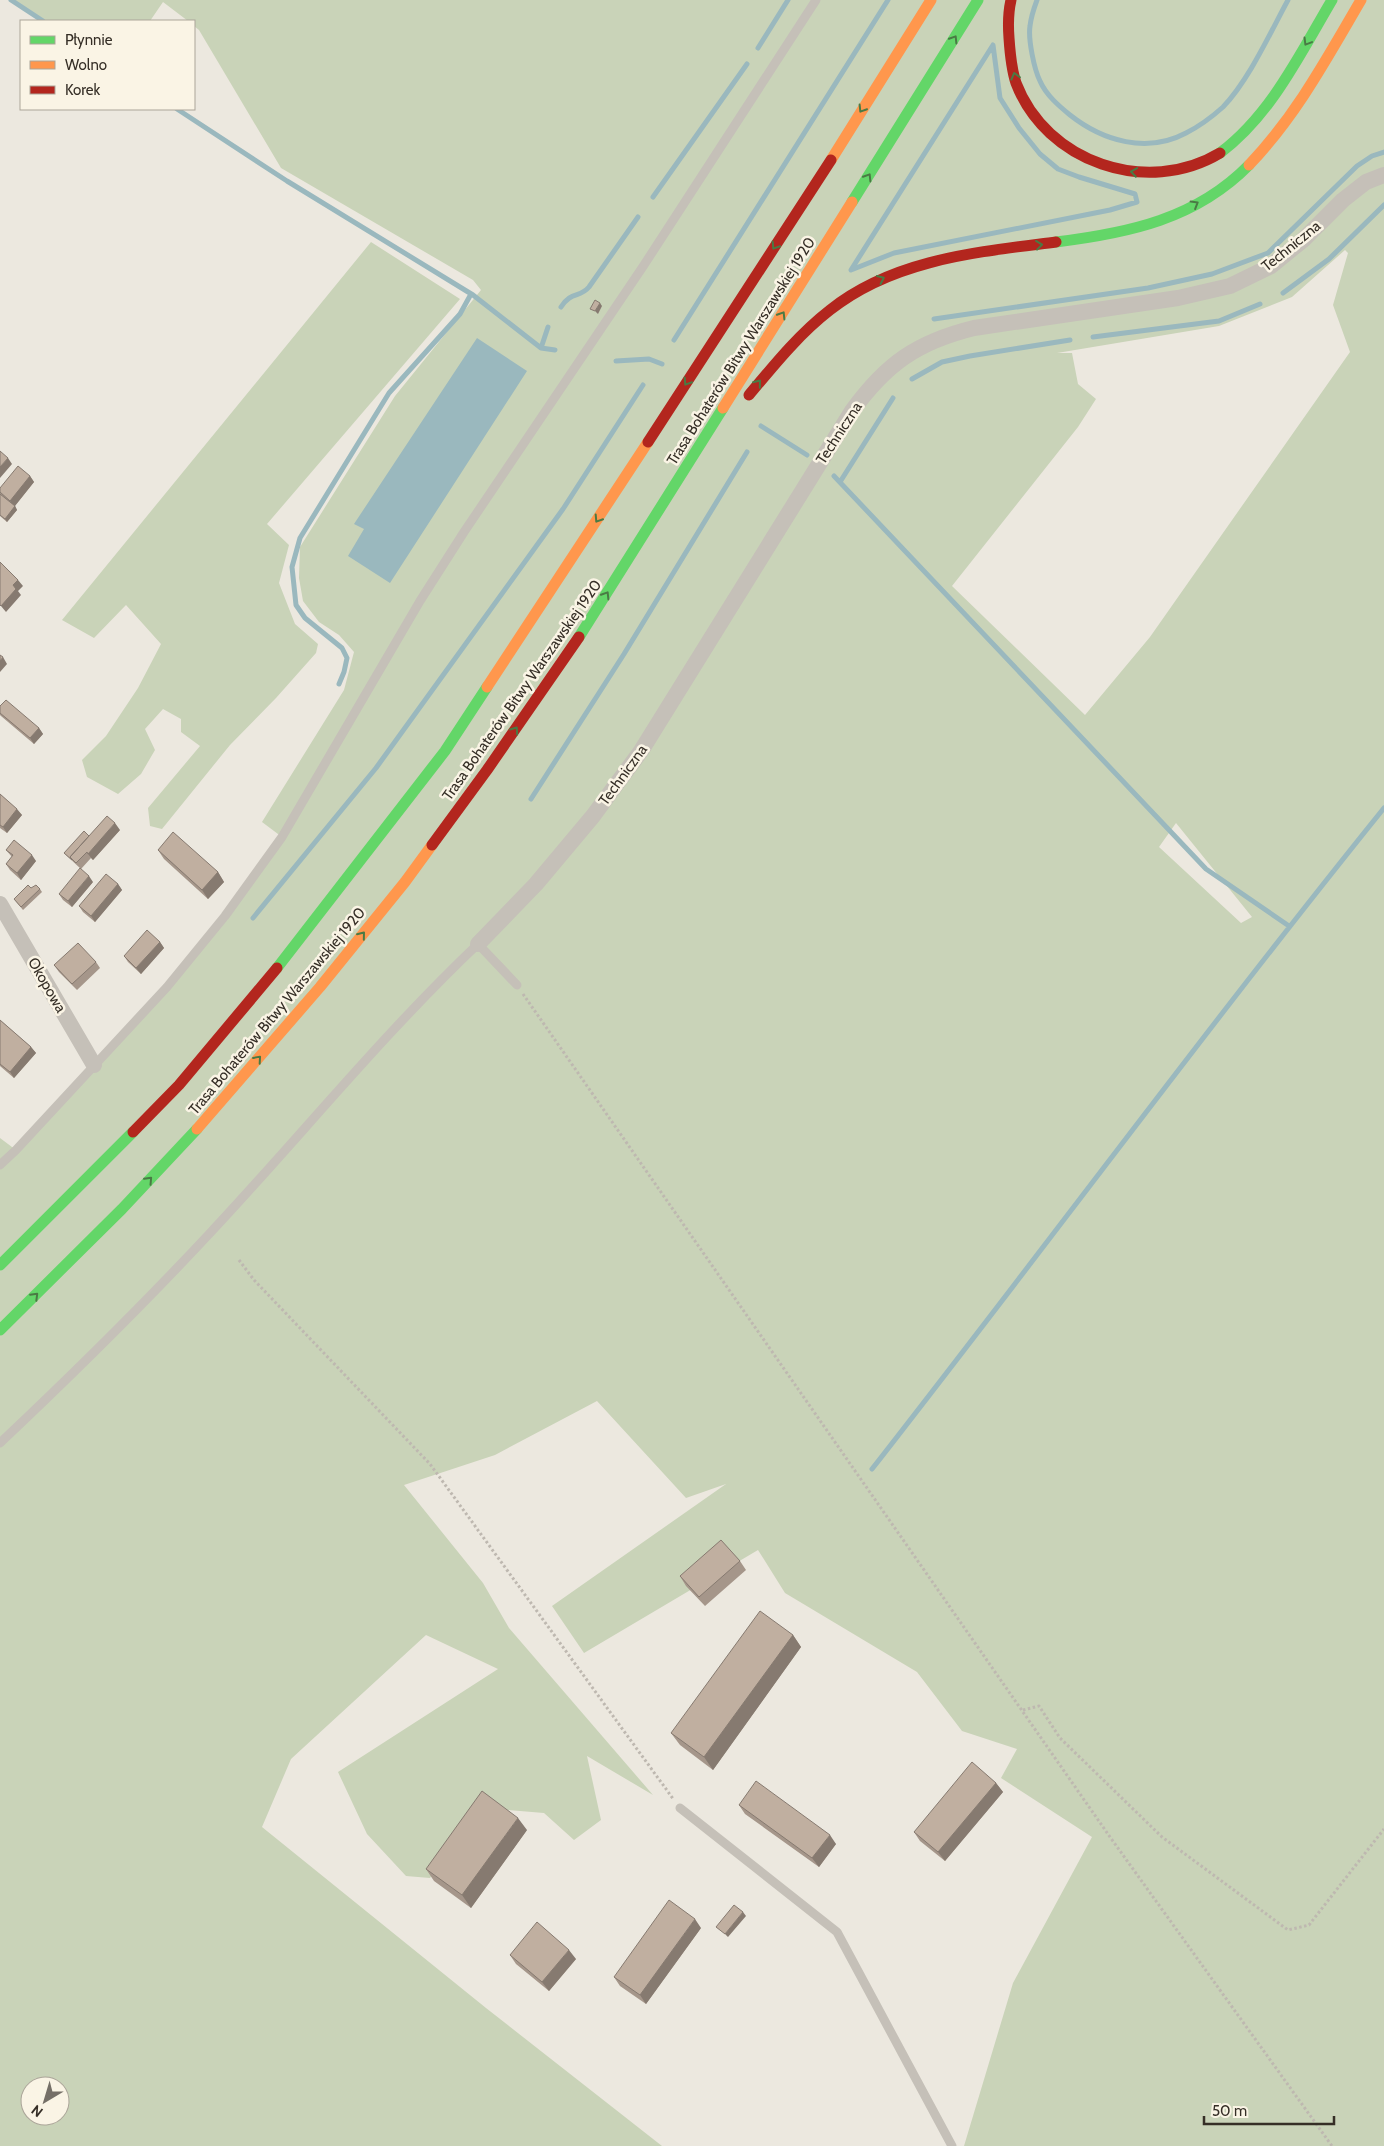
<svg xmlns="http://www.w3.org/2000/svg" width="1384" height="2146" font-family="Cabin,sans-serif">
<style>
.green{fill:#c9d3b8;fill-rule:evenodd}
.water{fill:#9ab8be}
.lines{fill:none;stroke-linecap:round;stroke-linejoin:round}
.stream{stroke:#9ab8be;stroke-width:5}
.path{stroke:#beb8b0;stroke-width:3;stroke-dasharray:2.5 2.5;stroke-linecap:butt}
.lane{stroke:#c5c0b8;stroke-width:9}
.street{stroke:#c5c0b8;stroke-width:16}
.fast{stroke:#63d668;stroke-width:11}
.slow{stroke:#ff974d;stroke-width:11}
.jam{stroke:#b3261e;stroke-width:11}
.wall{fill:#a5968a}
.shaded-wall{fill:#867a70}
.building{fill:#c0afa0;stroke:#867a70}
.oneway{stroke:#4a7a44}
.labels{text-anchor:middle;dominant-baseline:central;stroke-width:5;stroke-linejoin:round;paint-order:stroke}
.street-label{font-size:15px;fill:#352e26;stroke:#faf4e5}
</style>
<rect width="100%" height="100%" fill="#ece8df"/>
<!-- green -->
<path class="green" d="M10,0H1384V2146H964L1013,1983L1092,1837L1001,1778L1017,1749L962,1731L917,1672L785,1593L758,1550L584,1653L552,1606L726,1484L686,1498L597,1401L495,1455L404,1485L483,1583L509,1628L653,1795L587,1756L601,1820L574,1840L544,1813L483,1808L430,1878L406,1876L367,1834L338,1772L498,1669L426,1635L291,1759L262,1827L486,2008L662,2146H0V1138L16,1150L167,987L282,837L262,822L344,690L354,652L339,635L319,622L303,601L299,578L300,547L395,396L481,290L473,280L281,168L199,30L194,26V21H188L163,2L150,21H42ZM1345,250L1348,253L1333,305L1350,352L1150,637L1085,715L952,586L1078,427L1096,399L1078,384L1072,353H1057L1219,326L1292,297ZM1176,823L1252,917L1241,923L1159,847ZM30,2086H60V2116H30Z
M371,242L460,299L267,524L289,545L279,583L295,624L318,644L316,653L276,698L230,745L162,829L150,826L148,808L200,746L181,732V719L163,709L145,729L155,750L141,774L118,794L87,777L82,760L106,736L138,688L161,644L126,605L94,638L62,620Z"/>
<!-- water -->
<path class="water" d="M477,338L527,371L390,583L348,556L364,529L354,524Z"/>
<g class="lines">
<!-- stream -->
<path class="stream" d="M11,0L43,21
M1037,0C1034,8 1031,17 1030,26C1028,39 1034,69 1040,81C1046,95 1059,106 1070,115C1103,141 1147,154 1186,133C1198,127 1213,116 1223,107C1249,80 1270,33 1288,0
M993,45L1000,98L1019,128L1040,154L1058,169L1079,177L1135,194L1137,202L1110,210L894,253L851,270Z
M758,48L788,0
M177,109L287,181L473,295L541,348L555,350
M653,197L747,64
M1283,293L1329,259L1384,205
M561,307C571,291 580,298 589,287L638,217
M934,319L1148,288L1212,274L1268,253L1357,166L1372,156L1384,152
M1093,337L1219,321L1260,304
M674,340L888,0
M541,348L548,327
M616,361L649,359L662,364
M912,379L942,362L970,356L1070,340
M761,426L807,455
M834,476L1206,869L1289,926
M840,482L893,398
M339,684L344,672L347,658L342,648L305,618L296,605L292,567L300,538L389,393L460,314L471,294
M531,799L624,654L747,452
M253,918L376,768L563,509L643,385
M872,1469C1044,1249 1209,1025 1384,808"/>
<!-- path -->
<path class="path" d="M523,994L1110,1837L1332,2146
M239,1260L254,1280L430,1464L674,1800
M1023,1710L1039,1706L1060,1738L1162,1837L1288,1930L1309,1925L1384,1829"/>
<!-- lane -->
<path class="lane" d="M0,1165L16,1150L167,987L225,916L282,837L420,601L464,532L644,265L816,0
M0,1443C72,1375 143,1305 211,1232C300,1137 383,1034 478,944L517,985
M680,1808L837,1932L952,2146"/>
<!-- street -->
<path class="street" d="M0,904L94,1065
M478,944L536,884L593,816L641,751L852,411C886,364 917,342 974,328L1178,298L1230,286L1271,266L1303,240L1343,200L1366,182L1384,175"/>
<!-- fast -->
<path class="fast" d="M1220,153C1271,115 1300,54 1332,0
M852,202L978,0
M1056,242C1129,233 1196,219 1249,165
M579,637L723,408
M277,968L445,751L487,687
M0,1265L133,1132
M0,1330L122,1209L197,1129"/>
<!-- slow -->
<path class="slow" d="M831,160L931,0
M1249,165C1296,116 1327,58 1361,0
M723,408L852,202
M487,687L648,442
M197,1129L320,987L405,882L432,845"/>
<!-- jam -->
<path class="jam" d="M1011,0C1008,13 1008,25 1009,38C1010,53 1011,68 1016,83C1046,162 1147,197 1220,153
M749,395C774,365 799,334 830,310C894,259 978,252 1056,242
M648,442L831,160
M432,845L487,770L579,637
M133,1132L179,1085L277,968"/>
</g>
<!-- wall -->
<path class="wall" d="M30,476L34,482L15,506L17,510L7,522L0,516V492Z
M0,706L39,728L43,734L34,744L1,716L0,715Z
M0,794L22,815L7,833L0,828Z
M120,830L93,860L91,858L81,869L67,856L64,853L89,836Z
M6,850L36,861L21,880L10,870L6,864L12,857Z
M158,850L218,872L224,882L208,899L164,859Z
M93,882L72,907L63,900L59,894Z
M118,884L122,890L95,922L83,912L79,906Z
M31,888L40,889L42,892L23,910L14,899Z
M160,942L164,948L141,974L128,962L124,956Z
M96,962L100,968L77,990L59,972L54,965Z
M0,1020L31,1047L36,1053L14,1078L0,1066Z
M740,1561L746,1570L705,1606L686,1586L680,1576Z
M793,1635L801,1647L713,1770L680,1745L671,1733Z
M996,1783L1003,1792L945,1861L920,1841L914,1832Z
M739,1805L836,1844L819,1867L745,1814Z
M527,1830L471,1908L434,1881L426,1869Z
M701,1928L646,2004L620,1986L614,1977Z
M510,1955L576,1959L549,1991L516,1964Z"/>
<!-- shaded-wall -->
<path class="shaded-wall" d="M600,303L602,306L598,314L595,311Z
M8,458L12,464L0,478V467Z
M30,476L34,482L14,507L10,501Z
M15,506L17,510L7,522L5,519Z
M18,580L23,586L18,591L21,595L6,612L1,606L13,585Z
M3,657L7,664L0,672V661Z
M39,728L43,734L34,744L30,738Z
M17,809L22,815L7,833L3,827Z
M115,823L120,830L93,860L88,854Z
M32,855L36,861L21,880L17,873Z
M218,872L224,882L208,899L202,890Z
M89,876L93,882L72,907L68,901Z
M118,884L122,890L95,922L91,916Z
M160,942L164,948L141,974L136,968Z
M31,1047L36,1053L14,1078L10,1072Z
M793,1635L801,1647L713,1770L704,1757Z
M996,1783L1003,1792L945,1861L938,1852Z
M518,1818L527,1830L471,1908L462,1895Z
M830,1835L836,1844L819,1867L812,1858Z
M743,1912L746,1916L728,1937L725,1934Z
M695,1919L701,1928L646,2004L640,1995Z
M569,1950L576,1959L549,1991L542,1982Z"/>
<!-- building -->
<path class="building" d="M595,300L600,303L595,311L590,309Z
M0,451L8,458L0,467Z
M18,466L30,476L10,501L0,492V488Z
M0,494L15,506L5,519L0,515Z
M0,562L18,580L13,585L16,589L1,606L0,605Z
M0,655L3,657L0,661Z
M6,700L39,728L30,738L0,713V706Z
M0,794L17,809L3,827L0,825Z
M107,816L115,823L88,854L87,852L76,863L70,857Z
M84,831L89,836L70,857L72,860L64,853Z
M173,832L218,872L202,890L158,850Z
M14,840L32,855L17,873L6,864L13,855L6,850Z
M80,868L89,876L68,901L59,894Z
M106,874L118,884L91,916L79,906Z
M28,885L31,888L36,885L40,889L21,907L14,899Z
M147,930L160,942L136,968L124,956Z
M78,943L96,962L72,984L54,965Z
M0,1020L31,1047L10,1072L0,1064Z
M721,1540L740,1561L699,1597L680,1576Z
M760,1611L793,1635L704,1757L671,1733Z
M972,1762L996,1783L938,1852L914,1832Z
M756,1781L830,1835L812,1858L739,1805Z
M482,1791L518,1818L462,1895L426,1869Z
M669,1900L695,1919L640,1995L614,1977Z
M734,1905L743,1912L725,1934L716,1927Z
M537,1922L569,1950L542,1982L510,1955Z"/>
<!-- one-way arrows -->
<defs><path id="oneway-chevron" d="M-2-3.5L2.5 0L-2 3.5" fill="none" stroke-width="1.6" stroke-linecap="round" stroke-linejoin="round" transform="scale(1.25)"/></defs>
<g class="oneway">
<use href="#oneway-chevron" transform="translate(954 39) rotate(-58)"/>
<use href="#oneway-chevron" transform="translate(1307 42) rotate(121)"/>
<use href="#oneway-chevron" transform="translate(1015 76) rotate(-105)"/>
<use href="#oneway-chevron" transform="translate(862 109) rotate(122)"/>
<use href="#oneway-chevron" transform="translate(1134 172) rotate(-171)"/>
<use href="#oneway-chevron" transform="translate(868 177) rotate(-58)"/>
<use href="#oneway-chevron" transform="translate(1195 204) rotate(-31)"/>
<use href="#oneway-chevron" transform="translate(1039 245) rotate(-7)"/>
<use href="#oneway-chevron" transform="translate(775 246) rotate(123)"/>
<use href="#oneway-chevron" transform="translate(881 279) rotate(-25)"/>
<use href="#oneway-chevron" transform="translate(782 315) rotate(-58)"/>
<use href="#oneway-chevron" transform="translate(687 382) rotate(123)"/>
<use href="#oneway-chevron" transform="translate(758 383) rotate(-51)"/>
<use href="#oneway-chevron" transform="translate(598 519) rotate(123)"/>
<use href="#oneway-chevron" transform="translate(606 595) rotate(-58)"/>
<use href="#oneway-chevron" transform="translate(515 730) rotate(-55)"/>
<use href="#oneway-chevron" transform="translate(362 935) rotate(-51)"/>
<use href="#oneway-chevron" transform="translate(258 1059) rotate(-49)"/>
<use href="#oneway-chevron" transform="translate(149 1180) rotate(-47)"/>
<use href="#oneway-chevron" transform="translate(35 1296) rotate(-45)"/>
</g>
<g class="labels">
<!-- street labels -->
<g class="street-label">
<text transform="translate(1291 246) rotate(-39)">Techniczna</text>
<text transform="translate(741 351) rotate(-58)">Trasa Bohaterów Bitwy Warszawskiej 1920</text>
<text transform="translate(839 433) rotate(-57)">Techniczna</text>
<text transform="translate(522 690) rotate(-55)">Trasa Bohaterów Bitwy Warszawskiej 1920</text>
<text transform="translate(623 775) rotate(-54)">Techniczna</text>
<text transform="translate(47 985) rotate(60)">Okopowa</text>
<text transform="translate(277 1011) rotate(-50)">Trasa Bohaterów Bitwy Warszawskiej 1920</text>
</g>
</g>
<!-- legend -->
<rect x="20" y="20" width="175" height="90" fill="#faf4e5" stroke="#aba599"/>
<rect x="30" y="36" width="25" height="8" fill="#63d668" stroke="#aba599"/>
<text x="65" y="45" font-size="15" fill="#352e26">Płynnie</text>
<rect x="30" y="61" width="25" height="8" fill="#ff974d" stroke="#aba599"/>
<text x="65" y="70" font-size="15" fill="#352e26">Wolno</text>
<rect x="30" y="86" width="25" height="8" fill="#b3261e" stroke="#aba599"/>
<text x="65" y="95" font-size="15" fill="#352e26">Korek</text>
<!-- north arrow -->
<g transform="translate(45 2101) rotate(218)"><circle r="24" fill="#faf4e5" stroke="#aba599"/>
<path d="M0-4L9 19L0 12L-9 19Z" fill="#756f67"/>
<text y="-8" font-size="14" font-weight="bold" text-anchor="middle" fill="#352e26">N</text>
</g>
<!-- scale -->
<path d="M1204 2116v8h130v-8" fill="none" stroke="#352e26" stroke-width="2.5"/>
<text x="1212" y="2116" font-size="15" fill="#352e26" stroke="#faf4e5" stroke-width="4" paint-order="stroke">50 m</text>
</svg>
